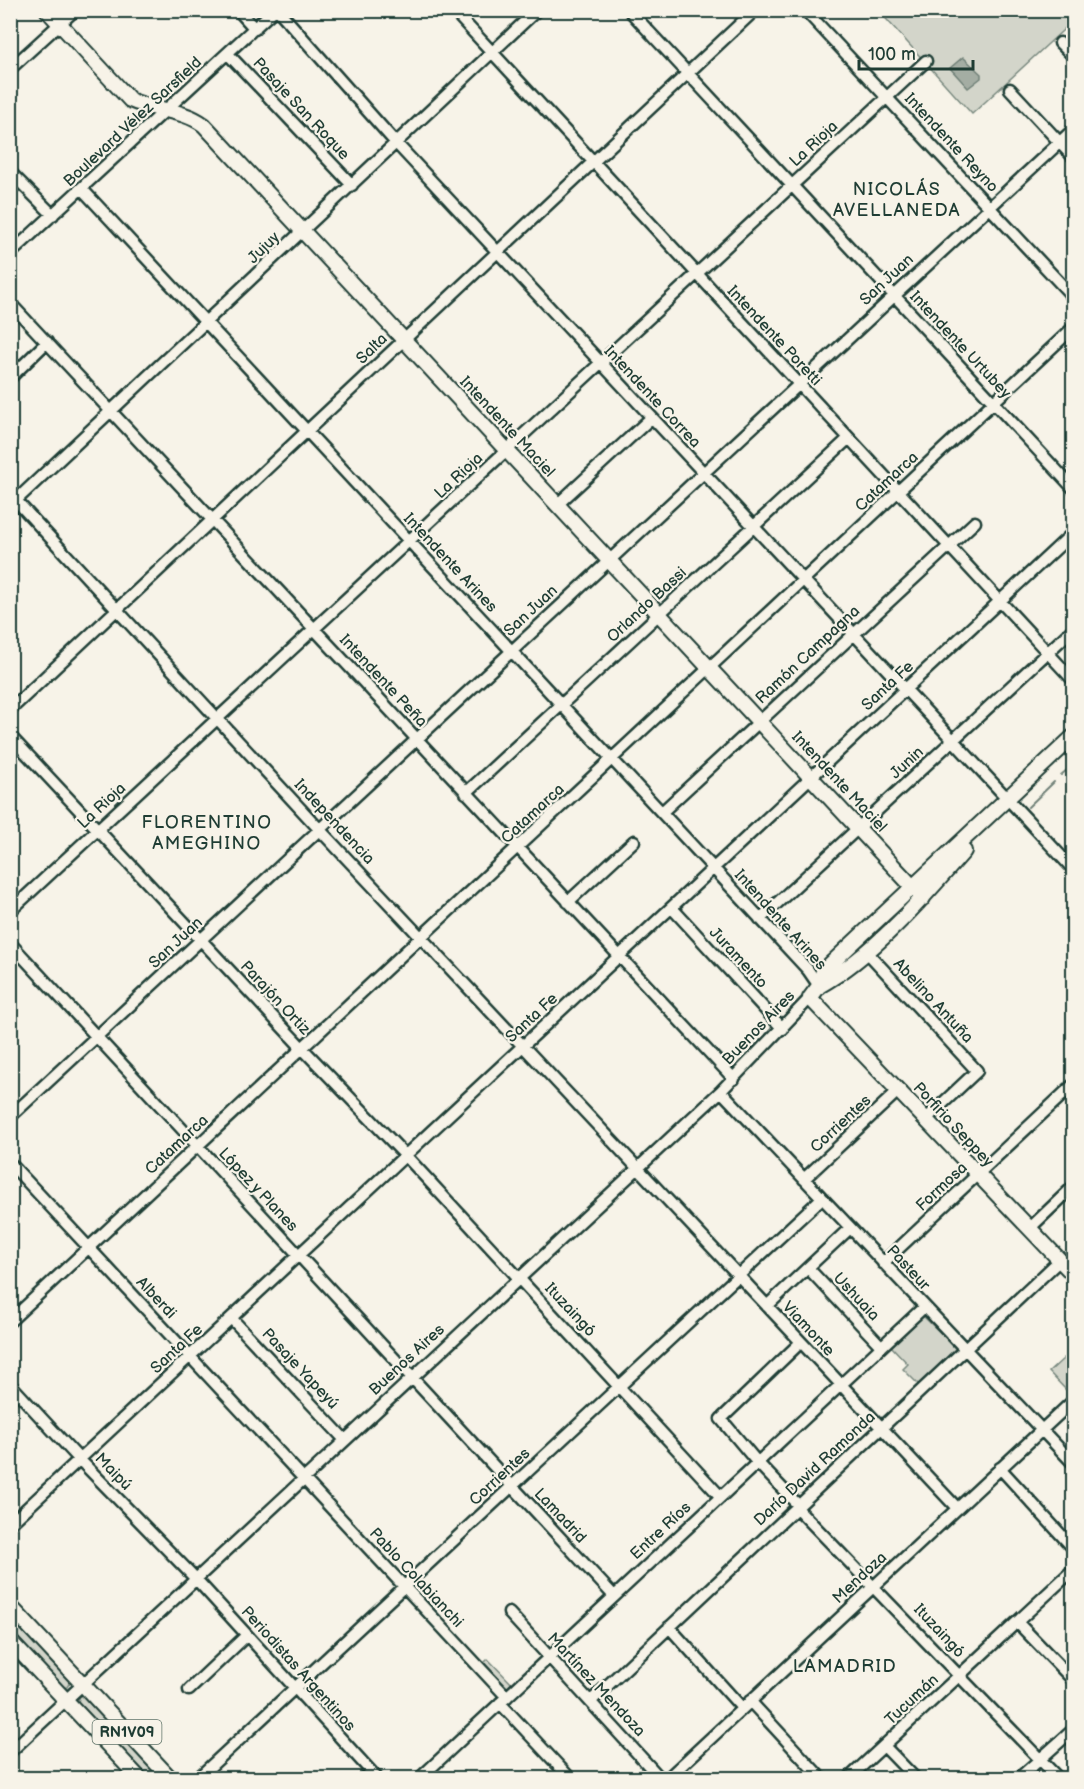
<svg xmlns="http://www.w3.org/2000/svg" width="1084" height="1789" font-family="'Balsamiq Sans',sans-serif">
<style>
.green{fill:#d3d5ca;stroke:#79897f;stroke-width:1.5}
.water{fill:#a4ada3;stroke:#6f8077;stroke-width:1.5}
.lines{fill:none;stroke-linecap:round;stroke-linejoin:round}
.stream{stroke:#6f8077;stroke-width:2}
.minor-casing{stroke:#1f3d34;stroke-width:15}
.major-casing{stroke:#1f3d34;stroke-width:18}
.minor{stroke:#f7f3e8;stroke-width:10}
.major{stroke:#f7f3e8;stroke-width:14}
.labels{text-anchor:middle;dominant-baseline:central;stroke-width:4.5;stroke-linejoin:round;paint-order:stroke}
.shield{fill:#f7f3e8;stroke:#60746a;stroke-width:1.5}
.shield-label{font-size:15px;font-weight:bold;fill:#1f3d34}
.street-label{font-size:16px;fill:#1f3d34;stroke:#f7f3e8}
.neighbourhood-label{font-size:18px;letter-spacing:1.5px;fill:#1f3d34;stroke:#f7f3e8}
</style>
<rect width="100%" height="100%" fill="#f7f3e8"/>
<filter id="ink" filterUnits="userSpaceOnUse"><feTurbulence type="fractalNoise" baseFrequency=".0167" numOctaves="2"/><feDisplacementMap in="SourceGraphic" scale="12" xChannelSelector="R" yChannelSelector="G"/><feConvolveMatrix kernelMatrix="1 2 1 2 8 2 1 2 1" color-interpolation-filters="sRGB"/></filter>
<g filter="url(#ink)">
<!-- green -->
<path class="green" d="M879,11H1073L1074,20L972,114Z
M923,1316L956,1348L919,1385L903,1369L908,1364L890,1345Z
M1064,1358L1073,1369V1386L1068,1392L1049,1372Z
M11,1613L71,1680L67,1687L61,1688L11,1633Z
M488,1659L513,1685L509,1689L483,1664Z
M87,1695L164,1778H146L77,1704L80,1696Z"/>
<!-- water -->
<path class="water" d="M963,57L981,74V78L968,88L950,68Z"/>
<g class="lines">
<!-- stream -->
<path class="stream" d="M1061,775L1074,764
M1028,807L1054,782"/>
<defs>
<path id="minor" d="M238,10L255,29
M278,10L396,143L1074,870
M453,10L1074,681
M629,10L1074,489
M805,10L1074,298
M1060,43L1074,57
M228,54L352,185
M10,69L75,10
M1010,89L1074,158
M10,172L53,215
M82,189L808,970L819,986
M10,254L274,10
M10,303L734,1079
M10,378L47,342
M10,494L320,830L957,1508
M558,504L651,418
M10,506L537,10
M10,710L755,10
M10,736L303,1049L406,1156L720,1496
M466,793L848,439
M662,812L975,522
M568,902L634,841
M672,908L783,1029
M10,911L926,61
M760,919L1074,628
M10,943L614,1596
M866,951L977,1071L925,1120
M721,1091L1074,1464
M10,1117L1074,129
M10,1163L507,1697
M804,1179L898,1091
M1030,1228L1074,1186
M883,1263L1074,1084
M808,1268L881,1346
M767,1306L850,1228
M232,1319L345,1440
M10,1321L1074,327
M10,1384L80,1460L196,1579L377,1778
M1000,1468L1074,1549
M798,1505L757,1462L721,1419L800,1343
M796,1507L1058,1778
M10,1524L1074,532
M509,1613L660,1778
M1017,1622L1074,1681
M669,1627L742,1708
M189,1690L247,1635
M591,1701L1060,1260
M750,1701L821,1778
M500,1703L570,1778
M884,1746L915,1778
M10,1752L721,1091L810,998
M198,1778L822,1198
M420,1778L924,1307
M668,1778L1074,1400
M849,1778L1074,1569
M1019,1778L1074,1729"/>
<path id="major" d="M47,10L130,100C154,111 183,109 204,125L923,898
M1074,736L823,971L819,986L810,998L1074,1275
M819,986C872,957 924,897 964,851
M10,1606L170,1778
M10,1641L139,1778"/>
</defs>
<!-- minor casing -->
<use href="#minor" class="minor-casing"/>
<!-- major casing -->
<use href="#major" class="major-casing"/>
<!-- minor -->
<use href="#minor" class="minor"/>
<!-- major -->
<use href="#major" class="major"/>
</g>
</g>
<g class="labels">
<!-- shield labels -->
<rect class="shield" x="92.5" y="1720" width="69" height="24" rx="4.5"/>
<g class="shield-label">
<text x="127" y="1732">RN1V09</text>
</g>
<!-- street labels -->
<g class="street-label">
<text transform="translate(301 109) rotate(47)">Pasaje San Roque</text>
<text transform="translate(133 122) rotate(-43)">Boulevard Vélez Sarsfield</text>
<text transform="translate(951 143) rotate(47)">Intendente Reyno</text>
<text transform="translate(814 144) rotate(-43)">La Rioja</text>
<text transform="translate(264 248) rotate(-44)">Jujuy</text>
<text transform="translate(887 280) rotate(-43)">San Juan</text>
<text transform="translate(774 336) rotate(47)">Intendente Poretti</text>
<text transform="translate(960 345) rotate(47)">Intendente Urtubey</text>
<text transform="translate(372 349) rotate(-44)">Salta</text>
<text transform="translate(652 397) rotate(47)">Intendente Correa</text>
<text transform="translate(507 427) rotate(47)">Intendente Maciel</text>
<text transform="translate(459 476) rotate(-43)">La Rioja</text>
<text transform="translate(887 482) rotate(-43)">Catamarca</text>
<text transform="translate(450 563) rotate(47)">Intendente Arines</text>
<text transform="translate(647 605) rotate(-43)">Orlando Bassi</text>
<text transform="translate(531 611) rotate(-43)">San Juan</text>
<text transform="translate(808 655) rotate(-43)">Ramón Campagna</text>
<text transform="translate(383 681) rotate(47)">Intendente Peña</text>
<text transform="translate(888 686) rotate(-43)">Santa Fe</text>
<text transform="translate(907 763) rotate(-43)">Junin</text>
<text transform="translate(839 782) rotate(47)">Intendente Maciel</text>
<text transform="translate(102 806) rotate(-43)">La Rioja</text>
<text transform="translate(533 814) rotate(-43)">Catamarca</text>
<text transform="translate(334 822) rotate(47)">Independencia</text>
<text transform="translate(780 920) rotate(48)">Intendente Arines</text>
<text transform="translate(176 943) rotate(-43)">San Juan</text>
<text transform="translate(738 958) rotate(47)">Juramento</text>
<text transform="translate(275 998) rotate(47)">Parajón Ortiz</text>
<text transform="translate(933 1001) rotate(47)">Abelino Antuña</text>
<text transform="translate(532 1018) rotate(-43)">Santa Fe</text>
<text transform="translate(759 1028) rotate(-46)">Buenos Aires</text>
<text transform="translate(841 1124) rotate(-43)">Corrientes</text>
<text transform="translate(953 1125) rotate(47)">Porfirio Seppey</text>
<text transform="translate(177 1145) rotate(-43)">Catamarca</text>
<text transform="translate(942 1187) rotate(-43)">Formosa</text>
<text transform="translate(258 1190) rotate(47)">López y Planes</text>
<text transform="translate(908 1268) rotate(47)">Pasteur</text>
<text transform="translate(856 1297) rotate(47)">Ushuaia</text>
<text transform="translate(156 1298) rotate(47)">Alberdi</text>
<text transform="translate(570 1310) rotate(47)">Ituzaingó</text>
<text transform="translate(808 1329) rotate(47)">Viamonte</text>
<text transform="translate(177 1349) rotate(-43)">Santa Fe</text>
<text transform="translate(407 1360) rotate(-43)">Buenos Aires</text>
<text transform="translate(300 1369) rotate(47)">Pasaje Yapeyú</text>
<text transform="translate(815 1469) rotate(-43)">Darío David Ramonda</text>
<text transform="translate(113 1472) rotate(46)">Maipú</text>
<text transform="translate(500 1477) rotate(-43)">Corrientes</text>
<text transform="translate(560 1516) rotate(47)">Lamadrid</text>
<text transform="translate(661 1531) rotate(-43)">Entre Ríos</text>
<text transform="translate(416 1578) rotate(47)">Pablo Colabianchi</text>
<text transform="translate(860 1578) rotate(-43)">Mendoza</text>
<text transform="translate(939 1631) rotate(47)">Ituzaingó</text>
<text transform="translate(298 1669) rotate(48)">Periodistas Argentinos</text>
<text transform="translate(596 1685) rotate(47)">Martínez Mendoza</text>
<text transform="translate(912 1700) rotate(-43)">Tucumán</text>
</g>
<!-- neighbourhood labels -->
<g class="neighbourhood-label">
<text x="897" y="189">NICOLÁS<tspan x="897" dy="21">AVELLANEDA</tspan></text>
<text x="207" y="822">FLORENTINO<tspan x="207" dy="21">AMEGHINO</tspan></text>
<text x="845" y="1666">LAMADRID</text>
</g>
</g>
<!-- margin -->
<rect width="1084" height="1789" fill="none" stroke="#f7f3e8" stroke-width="36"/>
<rect x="18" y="18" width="1048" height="1753" fill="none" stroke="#1f3d34" stroke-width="2" filter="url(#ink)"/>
<!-- scale -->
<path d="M859 60v9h114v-9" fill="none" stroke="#1f3d34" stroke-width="3"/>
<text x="868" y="60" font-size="18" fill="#1f3d34" stroke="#f7f3e8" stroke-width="4.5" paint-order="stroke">100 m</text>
</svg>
